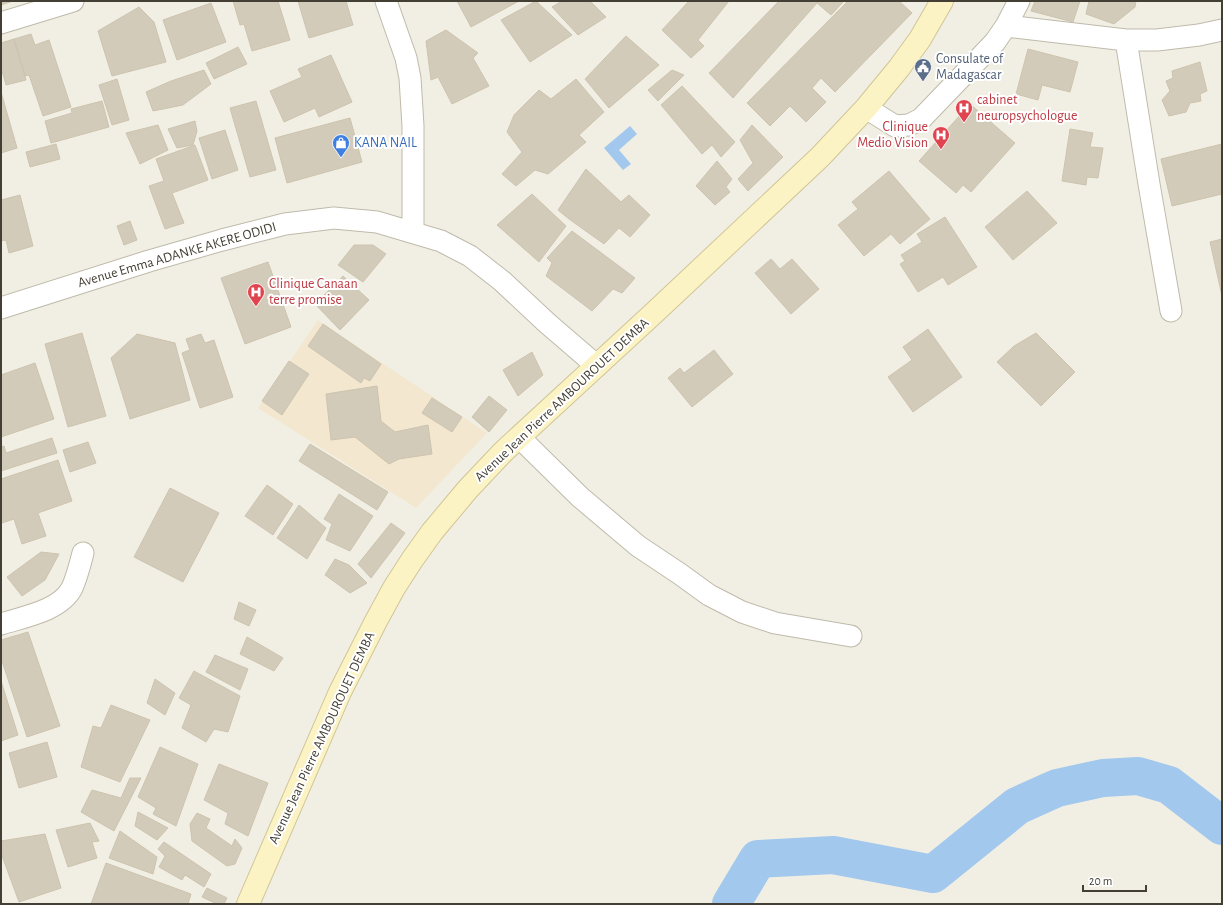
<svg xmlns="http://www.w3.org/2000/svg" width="1223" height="905" font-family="'Alegreya Sans',sans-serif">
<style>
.commercial{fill:#f3e7d0}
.water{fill:#a2c8ed}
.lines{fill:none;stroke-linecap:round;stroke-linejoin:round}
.river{stroke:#a2c8ed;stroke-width:38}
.building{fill:#d3cbba;stroke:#cdc3ae}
.street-casing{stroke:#bfbaaa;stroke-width:23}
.secondary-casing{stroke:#d0c596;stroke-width:24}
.street{stroke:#fff;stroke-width:21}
.secondary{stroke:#fcf3c4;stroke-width:22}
.labels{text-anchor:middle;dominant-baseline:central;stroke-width:4;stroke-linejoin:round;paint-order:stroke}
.service-label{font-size:14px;fill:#4e5e75;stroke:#fff;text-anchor:start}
.health-label{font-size:14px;fill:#be3a42;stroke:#fff;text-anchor:start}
.shop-label{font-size:14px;fill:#366cbe;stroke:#fff;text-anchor:start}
.street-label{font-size:14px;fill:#433f34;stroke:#fff}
</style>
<rect width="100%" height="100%" fill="#f1efe4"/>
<!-- commercial -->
<path class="commercial" d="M318,320L487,433L416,508L258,408Z"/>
<!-- water -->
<path class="water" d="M630,126L637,134L619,150L631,164L623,170L604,148Z"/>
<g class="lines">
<!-- river -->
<path class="river" d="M731,904L758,859L833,855L933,874L1017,806L1057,788L1103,778L1138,776L1169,785L1222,826"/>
</g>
<!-- building -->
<path class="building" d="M1,1H13L1,5Z
M233,1H278L290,40L252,51L244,24L240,25Z
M298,1H346L353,25L309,38Z
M457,1H519L471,27Z
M536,1L572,35L530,62L501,20Z
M562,1H590L606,17L578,35L552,7Z
M689,1H729L698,40L704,46L691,58L662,30Z
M779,1H844L831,15L817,3L733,98L709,73Z
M848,1H899L912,13L835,92L821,78L812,88L826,102L806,122L790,106L770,126L747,103Z
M1035,1H1080L1073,22L1031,11Z
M1089,1H1136L1135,7L1114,24L1086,14Z
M211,3L226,42L177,60L163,20Z
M139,7L154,22L166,62L112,76L98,31Z
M446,30L478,53L473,58L489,86L452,104L438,77L431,80L426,41Z
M31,34L35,45L49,40L71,107L43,116L29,75L25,76L14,39Z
M626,36L659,65L609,108L585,79Z
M14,39L26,80L6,85L1,67V43Z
M238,47L247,64L214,79L206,63Z
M1028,49L1078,62L1070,92L1042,85L1038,100L1016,94Z
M331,55L352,102L319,117L315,108L284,122L270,91L302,77L298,69Z
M1200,62L1207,91L1200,94L1201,101L1190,103L1186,112L1169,116L1162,100L1170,91L1166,81L1173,78L1172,71Z
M204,70L211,84L183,105L153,111L146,92L171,81Z
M672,70L684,75L658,101L648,90Z
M117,79L129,120L112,125L99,85Z
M576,79L604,112L579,135L586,142L548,174L535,170L516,186L502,174L522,152L507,132L514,115L539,90L551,99Z
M682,86L735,142L721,157L712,145L702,154L661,105Z
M1,92L17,148L1,153Z
M102,101L109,127L51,143L45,121L72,113L71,109Z
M256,101L276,170L250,177L230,108Z
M970,104L1015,143L971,192L963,185L956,193L919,161Z
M350,118L362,162L287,183L275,138Z
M195,121L197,131L193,145L177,148L168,129Z
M158,125L168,150L140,164L126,133Z
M752,125L783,157L748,191L738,179L753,163L740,140Z
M1070,129L1093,133L1090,147L1103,148L1098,178L1087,177L1086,185L1062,181Z
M225,130L238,170L212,179L199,138Z
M56,144L60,159L30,167L26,152Z
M1222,144V194L1172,206L1161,159Z
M195,145L208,180L172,193L184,223L165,229L149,186L164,181L156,159Z
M717,161L732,179L726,187L730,192L715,205L696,186Z
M586,169L621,202L629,195L650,215L630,237L619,228L604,244L569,219L558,210Z
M889,171L930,219L900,244L891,234L864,256L838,225L858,209L852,202Z
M1027,191L1057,223L1013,260L985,227Z
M532,194L566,226L539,262L497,225Z
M20,195L33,246L9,253L6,240L1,241V200Z
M945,217L977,267L948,285L943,277L918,292L900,264L905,261L901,255L922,242L917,234Z
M130,221L137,240L124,245L117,226Z
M572,231L635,278L622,293L613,289L592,311L546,276L552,263L547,258Z
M1222,239V296L1210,242Z
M354,245H373L386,254L363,282L338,265Z
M771,259L780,269L792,259L819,289L791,314L755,273Z
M268,262L291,327L245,344L221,278Z
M343,276L369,300L340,330L315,304Z
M323,324L381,364L370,381L364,378L361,383L308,346Z
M928,329L962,377L913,412L888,377L912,360L903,347Z
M82,333L106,416L68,427L45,344Z
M1036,333L1075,372L1041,406L997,362L1014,346Z
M137,334L175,343L190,400L130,419L111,358Z
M201,334L205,343L214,340L233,397L200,408L182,353L190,350L186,339Z
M714,350L733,374L692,407L668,378L680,368L684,373Z
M532,352L543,375L518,396L503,370Z
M289,361L309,374L282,415L262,401Z
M35,363L54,419L1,437V375Z
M377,386L381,421L395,432L428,425L432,454L399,459L389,464L355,437L331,440L326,394Z
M489,396L507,410L489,432L472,417Z
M432,398L462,417L452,432L422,413Z
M52,438L57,453L1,471V447L4,446L6,453Z
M88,442L96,463L70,472L63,450Z
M310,444L388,492L377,510L299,461Z
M58,460L72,501L38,513L46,536L22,544L14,519L2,523L1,521V479Z
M267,485L293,504L273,535L245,516Z
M170,488L219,513L183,582L134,557Z
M339,494L373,516L350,551L326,540L332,524L324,519Z
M299,505L326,528L307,559L277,538Z
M391,523L405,533L371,578L358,564Z
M41,552L59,554L45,580L22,596L7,577Z
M335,559L349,565L367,583L350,593L325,575Z
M239,602L256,610L249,626L234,619Z
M28,632L60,726L27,737L1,658V640Z
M247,637L283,658L274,671L240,654Z
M215,655L248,669L240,690L206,672Z
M194,671L240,696L228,732L214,729L206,742L182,728L191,705L179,698Z
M155,679L175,693L165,715L147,703Z
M1,681L18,735L1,741Z
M111,705L150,720L120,782L81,767L93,726L101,728Z
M47,742L57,777L19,788L9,753Z
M160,747L198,764L176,826L153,814L156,808L138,797Z
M219,764L268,783L248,836L225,824L228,813L204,800Z
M130,778H141L114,831L81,812L92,790L121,798Z
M138,812L168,828L157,840L135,826Z
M197,813L210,819L206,828L232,846L235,839L242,848L235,864L227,866L192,841L190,824Z
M90,823L99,841L92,842L97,858L68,867L56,830Z
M120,831L157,857L153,874L109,858Z
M45,834L61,888L19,902L1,853V841Z
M164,842L211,874L204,887L185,875L182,880L159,867L165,856L158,849Z
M106,863L191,894L188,904H91Z
M207,888L227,898L224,904H217L202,897Z"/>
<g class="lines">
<defs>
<path id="street" d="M386,1L406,58L410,78L413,126V232
M1,23L73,1
M1006,26L1126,40H1157L1199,35L1222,30
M1126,40L1149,184L1171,311
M866,108L895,126L909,125L921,119L995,42L1006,26L1019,1
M1,308L149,261L222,240L285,224L334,218L377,222L441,241L470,256L502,281L547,323L597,366
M519,437L580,497L638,546L680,574L709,595L742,612L775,623L851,636
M1,624C23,617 60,611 72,588C77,577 80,565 83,553"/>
<path id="secondary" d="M248,904L340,692L376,621L394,588L412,560L432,532L468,489L503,452L655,312L820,157L866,108L899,68L920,39L942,1"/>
</defs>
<!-- street casing -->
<use href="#street" class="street-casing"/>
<!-- secondary casing -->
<use href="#secondary" class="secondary-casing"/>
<!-- street -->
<use href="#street" class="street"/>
<!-- secondary -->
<use href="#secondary" class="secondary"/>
</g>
<!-- icons -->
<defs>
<symbol id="civic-pin" viewBox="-11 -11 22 30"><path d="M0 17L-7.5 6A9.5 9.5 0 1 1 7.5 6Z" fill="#5c6f8a" stroke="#fff"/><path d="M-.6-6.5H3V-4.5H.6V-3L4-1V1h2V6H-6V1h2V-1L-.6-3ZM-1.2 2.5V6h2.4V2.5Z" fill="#fff"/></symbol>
<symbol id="hospital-pin" viewBox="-11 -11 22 30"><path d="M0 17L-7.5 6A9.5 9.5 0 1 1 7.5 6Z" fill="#e0444e" stroke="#fff"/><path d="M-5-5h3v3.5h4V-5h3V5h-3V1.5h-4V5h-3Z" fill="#fff"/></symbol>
<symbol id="shop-pin" viewBox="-11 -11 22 30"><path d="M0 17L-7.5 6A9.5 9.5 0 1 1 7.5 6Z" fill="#3f7fe0" stroke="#fff"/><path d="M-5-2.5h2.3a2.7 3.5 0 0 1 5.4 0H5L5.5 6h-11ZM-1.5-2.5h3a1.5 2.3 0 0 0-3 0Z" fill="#fff"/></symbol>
</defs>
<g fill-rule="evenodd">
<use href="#civic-pin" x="913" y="57" width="20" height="27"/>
<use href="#hospital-pin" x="954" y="98" width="20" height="27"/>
<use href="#hospital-pin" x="931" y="125" width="20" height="27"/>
<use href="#shop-pin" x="331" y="133" width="20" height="27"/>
<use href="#hospital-pin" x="246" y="282" width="20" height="27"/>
</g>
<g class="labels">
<!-- service labels -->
<g class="service-label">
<text x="936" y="59">Consulate of<tspan x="936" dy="16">Madagascar</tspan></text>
</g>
<!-- health labels -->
<g class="health-label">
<text x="977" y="100">cabinet<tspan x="977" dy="16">neuropsychologue</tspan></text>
<text x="928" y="127" text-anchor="end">Clinique<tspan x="928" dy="16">Medio Vision</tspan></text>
<text x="269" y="284">Clinique Canaan<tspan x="269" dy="16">terre promise</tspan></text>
</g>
<!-- shop labels -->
<g class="shop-label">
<text x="354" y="143">KANA NAIL</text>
</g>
<!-- street labels -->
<g class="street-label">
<text transform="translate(177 255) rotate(-16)">Avenue Emma ADANKE AKERE ODIDI</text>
<text transform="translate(562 400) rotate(-43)">Avenue Jean Pierre AMBOUROUET DEMBA</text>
<text transform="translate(322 738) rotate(-65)">Avenue Jean Pierre AMBOUROUET DEMBA</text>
</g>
</g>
<!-- border -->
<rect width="1223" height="905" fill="none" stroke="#433f34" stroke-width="4"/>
<!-- scale -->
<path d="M1083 885v6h63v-6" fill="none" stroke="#433f34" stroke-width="2"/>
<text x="1089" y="885" font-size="12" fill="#433f34" stroke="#ffffff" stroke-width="3" paint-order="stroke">20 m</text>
</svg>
